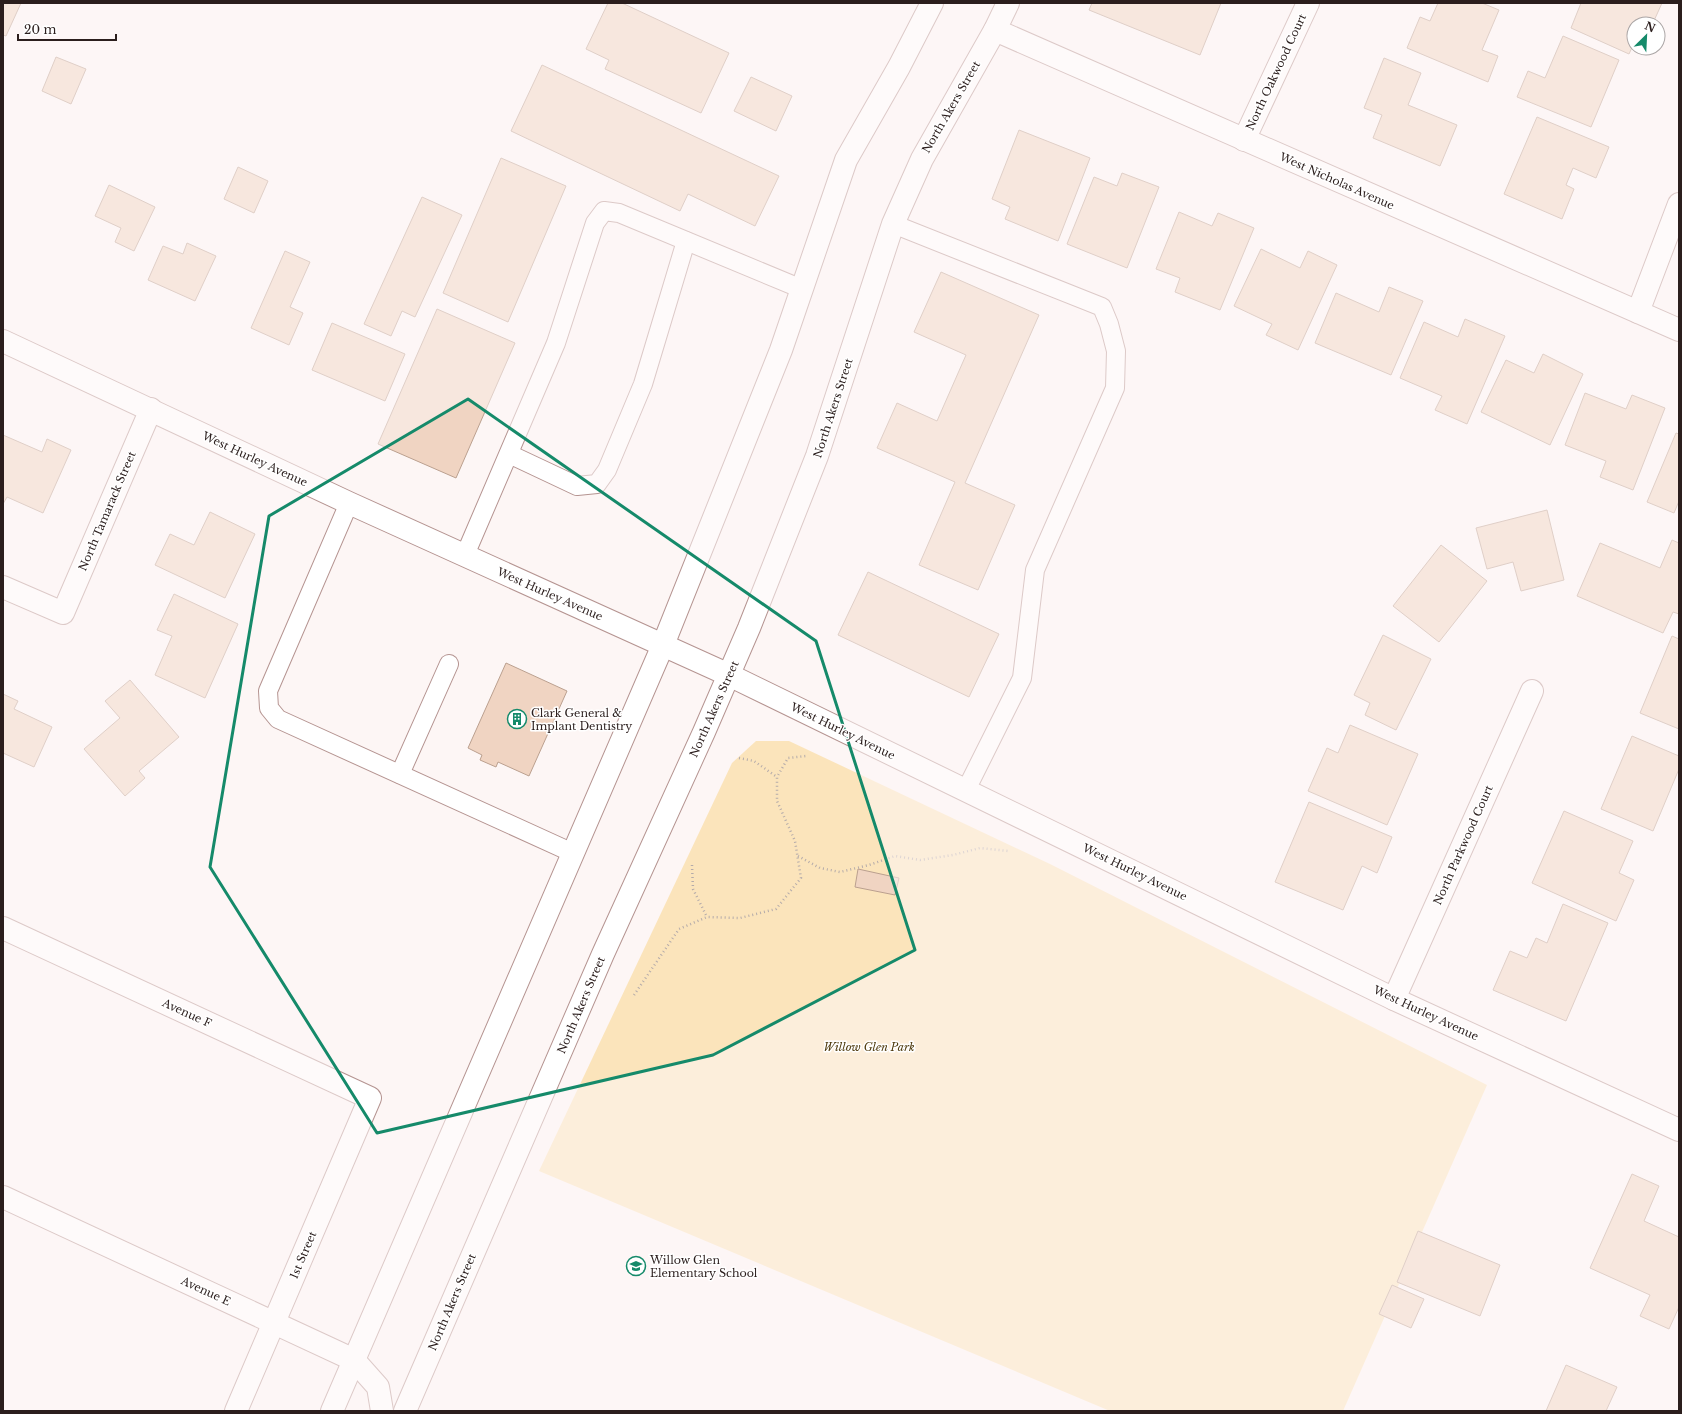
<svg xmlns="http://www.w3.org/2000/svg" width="1682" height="1414" font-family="'Libre Baskerville',serif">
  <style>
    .green { fill: #fbe4bb }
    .building { fill: #f0d4c2; stroke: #bba08f }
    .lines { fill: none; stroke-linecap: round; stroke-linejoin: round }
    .service-casing { stroke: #b59491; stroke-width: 20 }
    .minor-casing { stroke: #b59491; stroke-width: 24 }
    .tertiary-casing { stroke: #b59491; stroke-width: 24 }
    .secondary-casing { stroke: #b59491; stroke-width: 24 }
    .path { stroke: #b4abaa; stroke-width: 2.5; stroke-dasharray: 1 3; stroke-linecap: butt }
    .service { stroke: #fff; stroke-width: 18 }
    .minor { stroke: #fff; stroke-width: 22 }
    .tertiary { stroke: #fff; stroke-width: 22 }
    .secondary { stroke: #fff; stroke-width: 22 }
    .marked { fill: none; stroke: #158a6a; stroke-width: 3; stroke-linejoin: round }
    .labels { text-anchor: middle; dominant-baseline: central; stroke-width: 3; stroke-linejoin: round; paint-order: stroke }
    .street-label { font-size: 11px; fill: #2b1e1d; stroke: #fff }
    .poi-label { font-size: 11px; fill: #2b1e1d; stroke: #fff; text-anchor: start }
    .park-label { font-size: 11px; font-style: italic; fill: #4e3a0d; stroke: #fff }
  </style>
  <rect width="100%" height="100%" fill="#fdf6f5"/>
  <polygon class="green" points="756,741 789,741 1050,864 1487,1085 1343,1411 1110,1411 539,1171 732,763"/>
  <g class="building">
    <polygon points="3,3 21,3 6,36 3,35"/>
    <polygon points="608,3 622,3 729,53 701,113 605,69 609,60 586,49"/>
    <polygon points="1092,3 1221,3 1200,55 1089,10"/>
    <polygon points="1438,3 1482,3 1499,10 1482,50 1498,56 1488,82 1407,48 1420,17 1430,21"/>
    <polygon points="1581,3 1662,3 1653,23 1644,19 1642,24 1634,24 1634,43 1629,54 1571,28"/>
    <polygon points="1563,36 1619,60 1591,127 1517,97 1528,71 1545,78"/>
    <polygon points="56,57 86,69 71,104 42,91"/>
    <polygon points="1384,58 1421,73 1408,105 1457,125 1440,166 1373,138 1382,115 1364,108"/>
    <polygon points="542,65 779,176 755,226 688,194 680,211 511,131"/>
    <polygon points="751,77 792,96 776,131 734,111"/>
    <polygon points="1537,117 1609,147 1596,178 1573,168 1566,185 1574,189 1562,219 1504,194"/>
    <polygon points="1019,130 1090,158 1058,241 1005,219 1010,207 992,199"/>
    <polygon points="501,158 566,186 508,322 443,293"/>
    <polygon points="238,167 268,181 254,213 224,199"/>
    <polygon points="1122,173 1159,187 1127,268 1067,244 1094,177 1117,186"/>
    <polygon points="109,185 155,207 134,251 115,242 121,228 95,216"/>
    <polygon points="422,197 462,215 415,317 402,311 391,336 364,324"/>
    <polygon points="1179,212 1212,226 1218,213 1254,228 1220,310 1175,292 1180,278 1156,269"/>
    <polygon points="187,243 216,256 195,301 148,280 163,246 183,254"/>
    <polygon points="1261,249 1300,268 1308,251 1337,265 1298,350 1266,335 1272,324 1234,306"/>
    <polygon points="285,251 310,262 290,307 303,313 289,345 251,328"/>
    <polygon points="941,272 1039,315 965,483 1015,505 978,590 919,565 955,482 877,448 897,403 937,421 966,355 914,332"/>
    <polygon points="1389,287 1423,301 1391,375 1315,343 1336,293 1379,312"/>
    <polygon points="437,309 515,343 456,478 378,444"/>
    <polygon points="1465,319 1505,336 1467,424 1435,410 1442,396 1400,378 1424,322 1458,337"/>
    <polygon points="332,323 405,354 385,401 312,370"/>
    <polygon points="1543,354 1583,374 1550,445 1481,412 1506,360 1534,373"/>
    <polygon points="1585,393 1626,409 1632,395 1665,408 1633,490 1600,477 1606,461 1565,445"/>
    <polygon points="1676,433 1679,434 1679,501 1674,513 1647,502"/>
    <polygon points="3,435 42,452 47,439 71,450 43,513 7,497 3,504"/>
    <polygon points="1547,510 1564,580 1521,591 1513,562 1487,569 1476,528"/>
    <polygon points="210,512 255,534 225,598 155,565 170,534 194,545"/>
    <polygon points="1672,540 1679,543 1679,614 1673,612 1663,633 1577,596 1600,543 1660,568"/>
    <polygon points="1441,545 1487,581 1439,642 1393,606"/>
    <polygon points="868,572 999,634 969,697 838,635"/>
    <polygon points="174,594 238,624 205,698 155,675 172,636 157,630"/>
    <polygon points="1383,635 1431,659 1396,730 1365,715 1370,703 1354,695"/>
    <polygon points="1672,636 1679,639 1679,729 1640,713"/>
    <polygon points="506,663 567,691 529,776 498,762 496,767 480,760 482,755 468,748"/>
    <polygon points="130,680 179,737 139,771 145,778 125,796 84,749 120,718 105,701"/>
    <polygon points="3,694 18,701 14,709 52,727 34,767 3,753"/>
    <polygon points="1350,725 1418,754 1387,825 1308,791 1327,748 1338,753"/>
    <polygon points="1632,736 1679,756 1679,769 1653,831 1601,809"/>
    <polygon points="1309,802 1392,837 1377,873 1362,866 1343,910 1275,882"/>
    <polygon points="1564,811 1633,841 1619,873 1634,880 1616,921 1532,883"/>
    <polygon points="858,869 899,878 895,895 855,887"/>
    <polygon points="1563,904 1608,923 1566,1021 1493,990 1510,951 1527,958 1536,938 1547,943"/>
    <polygon points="1632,1174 1659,1186 1644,1221 1679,1237 1679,1307 1669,1329 1640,1316 1650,1295 1590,1268"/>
    <polygon points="1418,1231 1500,1265 1480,1316 1397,1282"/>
    <polygon points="1392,1285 1424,1299 1411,1328 1379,1314"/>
    <polygon points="1566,1365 1617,1387 1606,1411 1546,1411"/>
  </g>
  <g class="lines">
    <g class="service-casing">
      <g id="service">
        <polyline points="893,224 1102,307 1109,324 1116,351 1115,388 1035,570 1022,678 966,790"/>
        <polyline points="509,454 577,486 597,484 607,470 643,384 686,241"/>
        <polyline points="349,503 268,691 269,708 278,719 573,853"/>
        <polyline points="465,555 556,343 595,223 604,211 619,213 802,289"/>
        <polyline points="400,774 449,664"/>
      </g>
    </g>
    <g class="minor-casing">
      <g id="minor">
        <polyline points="995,30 1679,330"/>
        <polyline points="1244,140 1308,3"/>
        <polyline points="1638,312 1679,204"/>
        <polyline points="3,587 63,613 151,409"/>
        <polyline points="3,928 370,1098 236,1411"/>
        <polyline points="1394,999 1532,691"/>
        <polyline points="3,1197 354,1360 378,1387 382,1411"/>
      </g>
    </g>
    <g class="tertiary-casing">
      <polyline id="tertiary" points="3,341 349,503 729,675 1394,999 1679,1130"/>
    </g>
    <g class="secondary-casing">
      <g id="secondary">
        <polyline points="332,1411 663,645 781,350 846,160 899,67 932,3"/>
        <polyline points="405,1411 603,954 704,732 749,628 817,456 893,224 922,159 995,30 1008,3"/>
      </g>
    </g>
    <g class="path">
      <polyline points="739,758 754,761 777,777"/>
      <polyline points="798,856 820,868 840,872 869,865 895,856 920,860 953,855 980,848 1008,851"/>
      <polyline points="692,865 693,889 707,917"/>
      <polyline points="634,995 679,929 707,917 740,918 776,909 801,878 795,841 777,801 777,777 788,758 806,756"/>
    </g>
    <use href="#service" class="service"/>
    <use href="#minor" class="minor"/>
    <use href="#tertiary" class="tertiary"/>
    <use href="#secondary" class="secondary"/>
  </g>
  <path d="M0 0H1682V1414H0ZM468,399L816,641L915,950L713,1055L377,1133L210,867L269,516Z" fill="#fdf6f5" fill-opacity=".55" fill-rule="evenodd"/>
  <path class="marked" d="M468,399L816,641L915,950L713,1055L377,1133L210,867L269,516Z"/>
  <defs>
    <g id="building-ring" transform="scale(1)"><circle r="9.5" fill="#fff" stroke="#158a6a" stroke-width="1.5"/><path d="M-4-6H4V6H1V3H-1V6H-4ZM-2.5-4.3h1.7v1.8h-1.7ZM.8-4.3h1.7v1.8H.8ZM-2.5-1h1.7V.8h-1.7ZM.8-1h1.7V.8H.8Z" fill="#158a6a"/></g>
    <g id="school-ring" transform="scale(1)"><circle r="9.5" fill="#fff" stroke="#158a6a" stroke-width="1.5"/><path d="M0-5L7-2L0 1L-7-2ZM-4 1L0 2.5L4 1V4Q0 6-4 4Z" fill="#158a6a"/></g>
  </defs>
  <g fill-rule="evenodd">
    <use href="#building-ring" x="517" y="719"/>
    <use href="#school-ring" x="636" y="1266"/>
  </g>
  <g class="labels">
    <g class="street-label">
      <text transform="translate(1276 72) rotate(-65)">North Oakwood Court</text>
      <text transform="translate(951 107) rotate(-60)">North Akers Street</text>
      <text transform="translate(1337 181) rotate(24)">West Nicholas Avenue</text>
      <text transform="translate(833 408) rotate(-72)">North Akers Street</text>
      <text transform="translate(255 459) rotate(25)">West Hurley Avenue</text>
      <text transform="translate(107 511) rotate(-67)">North Tamarack Street</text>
      <text transform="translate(550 594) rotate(24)">West Hurley Avenue</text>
      <text transform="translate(714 709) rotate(-66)">North Akers Street</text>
      <text transform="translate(843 731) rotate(26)">West Hurley Avenue</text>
      <text transform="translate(1463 845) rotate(-66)">North Parkwood Court</text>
      <text transform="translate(1135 872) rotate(26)">West Hurley Avenue</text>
      <text transform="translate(581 1005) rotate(-67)">North Akers Street</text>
      <text transform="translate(187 1013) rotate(25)">Avenue F</text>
      <text transform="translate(1426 1013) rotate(25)">West Hurley Avenue</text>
      <text transform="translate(303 1255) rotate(-67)">1st Street</text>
      <text transform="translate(206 1291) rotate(25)">Avenue E</text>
      <text transform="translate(452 1302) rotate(-67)">North Akers Street</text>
    </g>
    <g class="poi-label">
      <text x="531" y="713">Clark General &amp;<tspan x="531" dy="13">Implant Dentistry</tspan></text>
      <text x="650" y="1260">Willow Glen<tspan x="650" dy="13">Elementary School</tspan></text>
    </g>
    <g class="park-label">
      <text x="869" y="1047">Willow Glen Park</text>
    </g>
  </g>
  <rect width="1682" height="1414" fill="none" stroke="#2b1e1d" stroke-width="8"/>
  <g transform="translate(1646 36) rotate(24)"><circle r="19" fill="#ffffff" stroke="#aaa5a5"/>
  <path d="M0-3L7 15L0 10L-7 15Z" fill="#158a6a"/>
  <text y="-6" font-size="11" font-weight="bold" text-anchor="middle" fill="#2b1e1d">N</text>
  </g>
  <path d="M18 34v6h98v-6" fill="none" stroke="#2b1e1d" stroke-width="2"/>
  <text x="24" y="34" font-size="12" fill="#2b1e1d" stroke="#ffffff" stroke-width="3" paint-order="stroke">20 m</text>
</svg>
